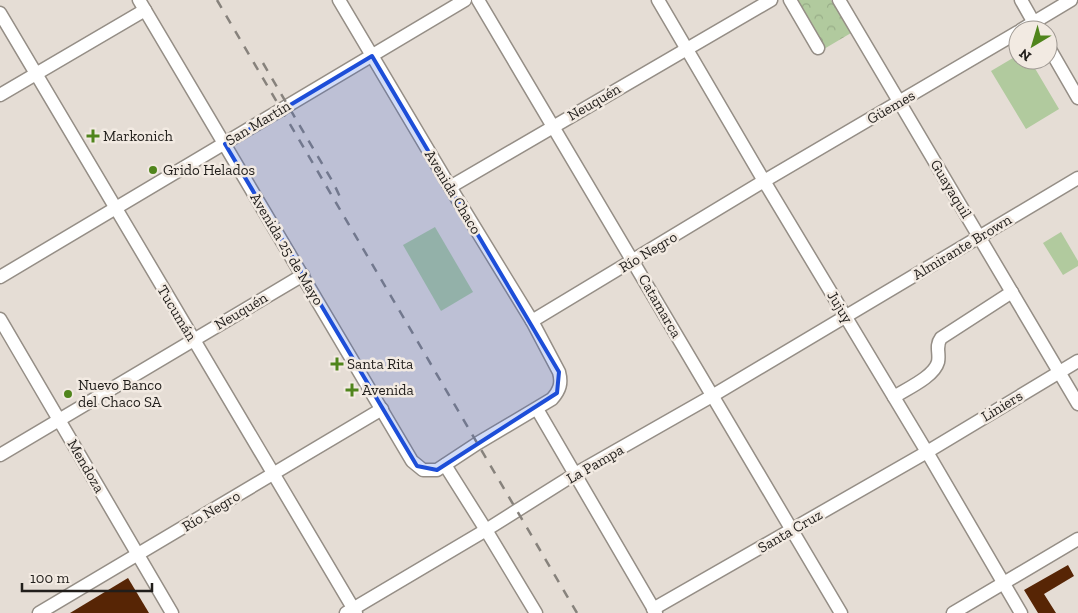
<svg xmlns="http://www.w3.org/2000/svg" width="1078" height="613" font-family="'Zilla Slab',serif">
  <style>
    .park { fill: url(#park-crowns) }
    .pitch { fill: #b1ca9e }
    .building { fill: #572505 }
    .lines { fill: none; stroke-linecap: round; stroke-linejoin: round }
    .minor-casing { stroke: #958e86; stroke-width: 15 }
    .minor { stroke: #fff; stroke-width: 12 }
    .rail { stroke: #87827c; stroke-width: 2.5; stroke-dasharray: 9 9; stroke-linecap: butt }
    .marked { fill: #1d4ed8; fill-opacity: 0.2; stroke: #1d4ed8; stroke-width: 4; stroke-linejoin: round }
    .poi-dot { fill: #50851c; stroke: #f2eae2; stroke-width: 2 }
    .labels { text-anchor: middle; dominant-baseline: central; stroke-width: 5; stroke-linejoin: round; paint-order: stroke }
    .street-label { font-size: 15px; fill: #211e1b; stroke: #f2eae2 }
    .poi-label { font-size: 15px; fill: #211e1b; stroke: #f2eae2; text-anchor: start }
  </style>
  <defs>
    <pattern id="park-crowns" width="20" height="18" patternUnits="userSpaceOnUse" patternTransform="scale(1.25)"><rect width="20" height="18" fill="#b1ca9e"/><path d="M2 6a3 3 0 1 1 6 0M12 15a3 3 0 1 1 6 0" fill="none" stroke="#98ad88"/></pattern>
  </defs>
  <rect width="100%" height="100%" fill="#e5ddd5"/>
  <polygon class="park" points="796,0 831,0 851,33 824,49"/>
  <g class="pitch">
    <polygon points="1018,55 1018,60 1030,60 1059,109 1026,129 991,71"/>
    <polygon points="435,227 473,292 441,311 403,245"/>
    <polygon points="1061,232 1078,261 1078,266 1063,275 1043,243"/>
  </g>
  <g class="building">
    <polygon points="1068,565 1074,576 1044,594 1056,613 1038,613 1024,590"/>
    <polygon points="128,578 149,613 70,613"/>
  </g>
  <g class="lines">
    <g class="minor-casing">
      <g id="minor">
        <path d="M139,0L412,461L423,470H437L478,443L552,399C560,390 562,383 559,372L532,321L450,187L339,0"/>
        <polyline points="478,0 841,613"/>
        <polyline points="658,0 764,181 927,452 1021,613"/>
        <polyline points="790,0 818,48"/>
        <polyline points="839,0 1078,404"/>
        <polyline points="1021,0 1038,30"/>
        <polyline points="0,13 356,613"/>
        <polyline points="1021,30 1071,0"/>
        <polyline points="1048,46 1078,98"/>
        <polyline points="0,95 145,10"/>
        <polyline points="450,187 771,0"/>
        <polyline points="0,277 465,0"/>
        <polyline points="0,319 172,613"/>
        <polyline points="532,321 764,181 1018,32"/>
        <path d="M894,397C906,389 934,377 938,362C940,353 935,346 941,338L1012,292"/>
        <polyline points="537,409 656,613"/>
        <polyline points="0,455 303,275"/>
        <polyline points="445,465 486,530 536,613"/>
        <polyline points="653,609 927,452 1078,361"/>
        <polyline points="39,613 382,409"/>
        <polyline points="346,613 486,530 575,474 712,396 1078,178"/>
        <polyline points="953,613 1078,539"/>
      </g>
    </g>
    <use href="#minor" class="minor"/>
    <g class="rail">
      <polyline points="217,0 577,613"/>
      <polyline points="263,63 334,184 340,197"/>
    </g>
  </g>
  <path class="marked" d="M372,56L559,372L557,393L437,470L417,466L225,144Z"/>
  <g class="poi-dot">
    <path d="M90.5 128.5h5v5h5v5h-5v5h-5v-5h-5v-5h5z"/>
    <circle cx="153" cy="170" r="5"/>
    <path d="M334.5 356.5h5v5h5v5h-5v5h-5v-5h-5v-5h5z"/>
    <path d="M349.5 382.5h5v5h5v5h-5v5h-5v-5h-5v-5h5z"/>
    <circle cx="68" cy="394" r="5"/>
  </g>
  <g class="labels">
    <g class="street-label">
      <text transform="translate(594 102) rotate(-30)">Neuquén</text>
      <text transform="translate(891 107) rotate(-30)">Güemes</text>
      <text transform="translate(258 123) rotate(-31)">San Martín</text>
      <text transform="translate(951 189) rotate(59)">Guayaquil</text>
      <text transform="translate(453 192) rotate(59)">Avenida Chaco</text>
      <text transform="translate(962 247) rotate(-31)">Almirante Brown</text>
      <text transform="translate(287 249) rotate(59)">Avenida 25 de Mayo</text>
      <text transform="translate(648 252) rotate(-31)">Río Negro</text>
      <text transform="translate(660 306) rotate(60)">Catamarca</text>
      <text transform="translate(840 307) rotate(59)">Jujuy</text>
      <text transform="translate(241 311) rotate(-31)">Neuquén</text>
      <text transform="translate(177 313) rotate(59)">Tucumán</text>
      <text transform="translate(1002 406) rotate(-31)">Liniers</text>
      <text transform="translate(595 464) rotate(-30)">La Pampa</text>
      <text transform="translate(86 466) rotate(60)">Mendoza</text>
      <text transform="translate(211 511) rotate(-31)">Río Negro</text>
      <text transform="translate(790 531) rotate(-30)">Santa Cruz</text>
    </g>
    <g class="poi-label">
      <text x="103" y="136">Markonich</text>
      <text x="163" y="170">Grido Helados</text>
      <text x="347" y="364">Santa Rita</text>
      <text x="78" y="385">Nuevo Banco<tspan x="78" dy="17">del Chaco SA</tspan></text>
      <text x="362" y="390">Avenida</text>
    </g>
  </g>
  <g transform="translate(1033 45) rotate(218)"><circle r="24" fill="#f2eae2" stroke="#9e9892"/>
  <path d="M0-4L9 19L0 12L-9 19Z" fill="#50851c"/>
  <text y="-8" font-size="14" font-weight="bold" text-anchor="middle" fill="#211e1b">N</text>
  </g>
  <path d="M22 583v8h130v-8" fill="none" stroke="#211e1b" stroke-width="2.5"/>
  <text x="30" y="583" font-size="15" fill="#211e1b" stroke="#f2eae2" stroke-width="4" paint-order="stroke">100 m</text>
</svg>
